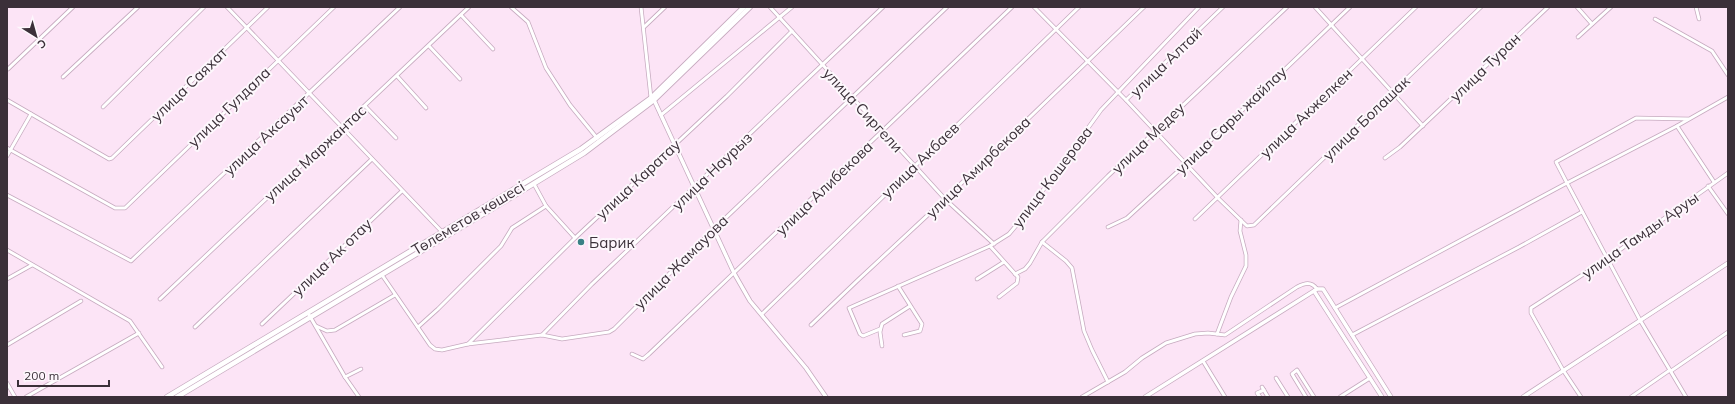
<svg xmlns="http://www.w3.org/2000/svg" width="1735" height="404" font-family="Mulish,sans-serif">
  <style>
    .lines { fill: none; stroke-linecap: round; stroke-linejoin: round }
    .minor-casing { stroke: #c6aabf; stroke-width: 4.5 }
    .tertiary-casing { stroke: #c6aabf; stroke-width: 5 }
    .primary-casing { stroke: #c6aabf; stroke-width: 6 }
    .minor { stroke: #fff; stroke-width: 3 }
    .tertiary { stroke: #fff; stroke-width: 3.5 }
    .primary { stroke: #fff; stroke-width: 4.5 }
    .poi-dot { fill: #388085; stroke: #fdf7fc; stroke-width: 1.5 }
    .labels { text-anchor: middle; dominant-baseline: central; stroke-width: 4; stroke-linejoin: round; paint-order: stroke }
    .street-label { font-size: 15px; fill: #3b3039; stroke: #fdf7fc }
    .poi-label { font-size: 15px; fill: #3b3039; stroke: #fdf7fc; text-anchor: start }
  </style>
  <rect width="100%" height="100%" fill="#fce4f6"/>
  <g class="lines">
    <g class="minor-casing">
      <g id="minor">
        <polyline points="227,7 446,236"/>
        <polyline points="511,7 528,22 546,68 570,105 597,138"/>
        <polyline points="641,7 651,98"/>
        <polyline points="770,7 945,199 994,244"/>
        <polyline points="1034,7 1126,100 1218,198 1247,226 1254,225 1481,7"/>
        <polyline points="1315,7 1423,126"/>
        <polyline points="1577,7 1592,24"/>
        <polyline points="1696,7 1699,19"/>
        <polyline points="461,15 493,49"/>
        <polyline points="1655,19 1712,51 1728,75"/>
        <polyline points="644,27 665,7"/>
        <polyline points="1578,37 1611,7"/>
        <polyline points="429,46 460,79"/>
        <polyline points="8,69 73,7"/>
        <polyline points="397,76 426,108"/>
        <polyline points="63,77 138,7"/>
        <polyline points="7,100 109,159 112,158 268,7"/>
        <polyline points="1126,100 1223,7"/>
        <polyline points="365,106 396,138"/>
        <polyline points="103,107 204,7"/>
        <polyline points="661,115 792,7"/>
        <polyline points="1689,119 1636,118 1556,162 1567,183 1677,126 1728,97"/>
        <polyline points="1677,126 1714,182"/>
        <polyline points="7,148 115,208 125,208 334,7"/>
        <polyline points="7,156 31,114"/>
        <polyline points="1385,158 1400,147 1548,7"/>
        <polyline points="534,184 546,206 575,238"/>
        <polyline points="1708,186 1728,214"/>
        <polyline points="7,195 131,261 400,7"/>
        <polyline points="1195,219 1416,7"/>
        <polyline points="1108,227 1127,218 1187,163 1350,7"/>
        <polyline points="1042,242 1066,261 1072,268 1084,331 1092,350 1108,382"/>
        <polyline points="990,246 1018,277 1017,283 999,297"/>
        <polyline points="7,250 130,321 162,367"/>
        <polyline points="1015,274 1025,269 1030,263 1042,242 1108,176 1287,7"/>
        <polyline points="382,275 430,345 435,349 442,350 468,344 542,335 562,339 609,332 614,329 715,228 947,7"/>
        <polyline points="7,279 32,265"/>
        <polyline points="977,279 1004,262"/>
        <polyline points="898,286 922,324 920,331 904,335"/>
        <polyline points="160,299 469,7"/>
        <polyline points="1335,308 1567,183 1640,320 1686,397"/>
        <polyline points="308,313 345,377 359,397"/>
        <polyline points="762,314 1079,7"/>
        <polyline points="262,324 402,191"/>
        <polyline points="811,325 858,280 945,199 1144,7"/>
        <polyline points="316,326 327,331 335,330 395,295"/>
        <polyline points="195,327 372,159"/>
        <polyline points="418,327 438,309 501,246 512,228 546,206"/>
        <polyline points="880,329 863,336 860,334 849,308 990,246 1009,234 1025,215 1101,110 1199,7"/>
        <polyline points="1217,334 1231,297 1246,266 1246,255 1240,231 1241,220"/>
        <polyline points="542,335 592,284 883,7"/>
        <polyline points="1352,335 1519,247 1582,212"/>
        <polyline points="468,344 575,238 727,96 792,31"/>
        <polyline points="7,345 81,301"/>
        <polyline points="882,346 880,332 882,324 910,306"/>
        <polyline points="632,354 643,359 649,354 1012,7"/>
        <polyline points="1203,361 1225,397"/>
        <polyline points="1671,371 1728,332"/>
        <polyline points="345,377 361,369"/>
        <polyline points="1276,378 1288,397"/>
        <polyline points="7,383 15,397"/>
        <polyline points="1262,387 1268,397"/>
        <polyline points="26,397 139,333"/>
        <path d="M1082,397L1125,372L1142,358L1166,343L1195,334L1208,333L1225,335L1297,287C1305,283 1311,281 1317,289"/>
        <polyline points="1260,397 1257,393 1264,390"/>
        <polyline points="1306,397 1292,374 1297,370 1314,397"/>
        <polyline points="1340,397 1370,378"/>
        <polyline points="1581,397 1563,370 1531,313 1531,308 1607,259 1728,173"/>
        <polyline points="1631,397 1670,370"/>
      </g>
    </g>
    <g class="tertiary-casing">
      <g id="tertiary">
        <polyline points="654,100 734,273 750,301 806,368 826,397"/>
        <polyline points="1314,291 1382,397"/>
        <polyline points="1145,397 1317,289 1323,289 1391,397"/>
        <polyline points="1523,397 1728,263"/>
      </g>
    </g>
    <g class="primary-casing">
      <g id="primary">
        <polyline points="167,397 581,149 651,98 744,7"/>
        <polyline points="177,397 520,192 584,153 654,100 750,7"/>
      </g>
    </g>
    <use href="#minor" class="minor"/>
    <use href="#tertiary" class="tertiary"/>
    <use href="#primary" class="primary"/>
  </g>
  <circle class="poi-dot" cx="581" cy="242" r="4"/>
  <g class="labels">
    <g class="street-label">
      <text transform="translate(1166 62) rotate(-44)">улица Алтай</text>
      <text transform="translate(1485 67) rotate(-44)">улица Туран</text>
      <text transform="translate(189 84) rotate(-44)">улица Саяхат</text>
      <text transform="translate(229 107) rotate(-44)">улица Гулдала</text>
      <text transform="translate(863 110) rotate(47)">улица Сиргели</text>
      <text transform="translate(1306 113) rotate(-44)">улица Акжелкен</text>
      <text transform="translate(1366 118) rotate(-44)">улица Болашак</text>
      <text transform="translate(1231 120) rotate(-44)">улица Сары жайлау</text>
      <text transform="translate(266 135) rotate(-43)">улица Аксауыт</text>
      <text transform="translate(1148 138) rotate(-44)">улица Медеу</text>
      <text transform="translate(315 153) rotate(-43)">улица Маржантас</text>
      <text transform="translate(920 160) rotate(-44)">улица Акбаев</text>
      <text transform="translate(978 167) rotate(-44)">улица Амирбекова</text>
      <text transform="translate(712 171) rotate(-44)">улица Наурыз</text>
      <text transform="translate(1052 177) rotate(-53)">улица Кошерова</text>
      <text transform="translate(638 179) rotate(-43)">улица Каратау</text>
      <text transform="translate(824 188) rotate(-44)">улица Алибекова</text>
      <text transform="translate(468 218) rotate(-31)">Төлеметов көшесі</text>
      <text transform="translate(1640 235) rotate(-35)">улица Тамды Аруы</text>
      <text transform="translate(332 257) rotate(-44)">улица Ак отау</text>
      <text transform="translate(681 262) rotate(-45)">улица Жамауова</text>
    </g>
    <g class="poi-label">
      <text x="589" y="242">Барик</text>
    </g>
  </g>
  <rect width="1735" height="404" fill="none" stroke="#3b3039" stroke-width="16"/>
  <g transform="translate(36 36) rotate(143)" stroke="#fdf7fc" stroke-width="3" paint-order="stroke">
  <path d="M0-3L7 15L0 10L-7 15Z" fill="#3b3039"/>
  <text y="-6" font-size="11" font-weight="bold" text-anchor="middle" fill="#3b3039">С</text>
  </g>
  <path d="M18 380v6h91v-6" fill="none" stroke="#3b3039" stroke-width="2"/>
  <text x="24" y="380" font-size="12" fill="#3b3039" stroke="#fdf7fc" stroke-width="3" paint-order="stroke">200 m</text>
</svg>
